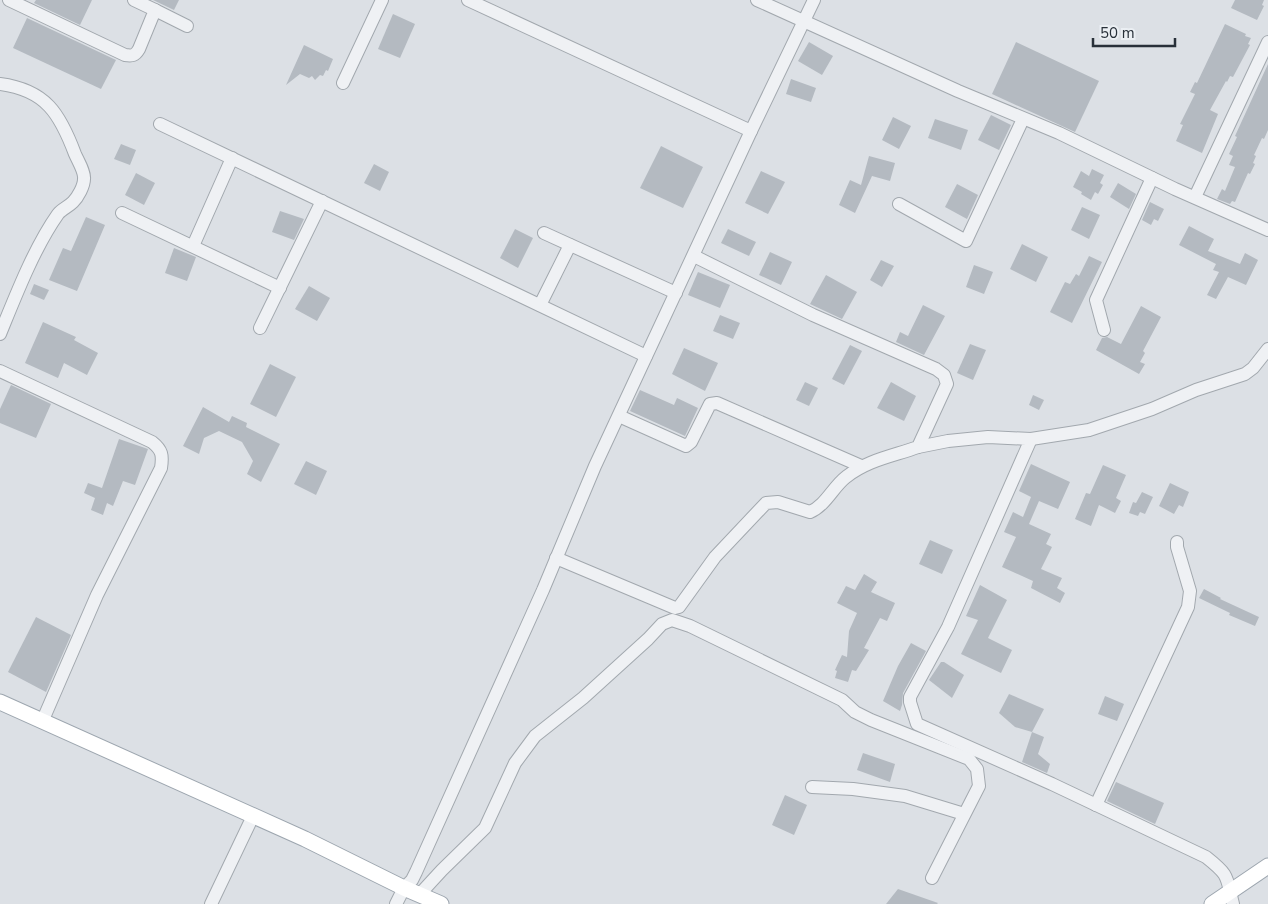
<svg xmlns="http://www.w3.org/2000/svg" width="1268" height="904" font-family="'Nunito Sans',sans-serif">
  <style>
    .building { fill: #b4bac1 }
    .lines { fill: none; stroke-linecap: round; stroke-linejoin: round }
    .minor-casing { stroke: #a2a8ae; stroke-width: 14 }
    .major-casing { stroke: #9da6af; stroke-width: 17 }
    .minor { stroke: #eff1f4; stroke-width: 12 }
    .major { stroke: #fff; stroke-width: 15 }
  </style>
  <rect width="100%" height="100%" fill="#dce0e5"/>
  <g class="building">
    <polygon points="36,0 92,0 80,25 34,3"/>
    <polygon points="153,0 179,0 174,10"/>
    <polygon points="1235,0 1264,0 1262,5 1264,6 1257,20 1231,8"/>
    <polygon points="393,14 415,24 400,58 378,49"/>
    <polygon points="27,18 116,60 101,89 13,48"/>
    <polygon points="1225,24 1246,34 1245,36 1251,38 1248,44 1250,45 1233,77 1230,76 1227,82 1226,81 1210,110 1218,114 1202,153 1176,141 1183,125 1180,124 1195,94 1190,92 1195,82 1197,83"/>
    <polygon points="809,42 833,56 822,75 798,61"/>
    <polygon points="1016,42 1099,81 1075,132 992,94"/>
    <polygon points="304,45 333,59 328,71 326,70 323,76 320,75 315,80 312,76 309,78 300,74 286,85"/>
    <polygon points="1268,64 1268,130 1264,139 1262,138 1254,155 1256,156 1253,163 1255,164 1250,174 1248,173 1235,202 1232,201 1230,204 1217,199 1222,189 1225,191 1235,167 1229,165 1233,156 1229,154 1237,137 1235,136"/>
    <polygon points="791,79 816,88 811,102 786,94"/>
    <polygon points="991,115 1011,125 999,150 978,140"/>
    <polygon points="893,117 911,126 899,149 882,140"/>
    <polygon points="935,119 968,130 961,150 928,138"/>
    <polygon points="121,144 136,150 130,165 114,159"/>
    <polygon points="661,146 703,167 683,208 640,188"/>
    <polygon points="869,156 895,163 890,181 872,176 855,213 839,205 850,180 861,185"/>
    <polygon points="374,164 389,172 380,191 364,183"/>
    <polygon points="1092,169 1104,175 1100,183 1103,185 1098,194 1095,192 1091,200 1081,194 1082,192 1073,187 1081,171 1089,176"/>
    <polygon points="761,171 785,182 768,214 745,203"/>
    <polygon points="136,173 155,183 144,205 125,195"/>
    <polygon points="1118,183 1136,194 1129,209 1110,197"/>
    <polygon points="957,184 978,195 967,219 945,207"/>
    <polygon points="1150,202 1164,209 1158,221 1154,219 1151,225 1142,220"/>
    <polygon points="1082,207 1100,215 1089,239 1071,230"/>
    <polygon points="280,211 304,219 294,240 272,232"/>
    <polygon points="86,217 105,225 77,291 49,280 63,248 71,251"/>
    <polygon points="1189,226 1214,239 1208,251 1240,264 1245,253 1258,260 1246,285 1228,277 1216,299 1207,295 1219,272 1213,270 1216,264 1179,245"/>
    <polygon points="515,229 533,238 518,268 500,258"/>
    <polygon points="728,229 756,242 749,256 721,243"/>
    <polygon points="1022,244 1048,257 1036,282 1010,269"/>
    <polygon points="174,248 196,257 187,281 165,273"/>
    <polygon points="770,252 792,262 781,285 759,275"/>
    <polygon points="1089,256 1102,262 1072,323 1050,312 1065,282 1070,284 1076,274 1079,276"/>
    <polygon points="881,260 894,266 882,287 870,280"/>
    <polygon points="974,265 993,272 984,294 966,287"/>
    <polygon points="698,272 730,285 720,308 688,295"/>
    <polygon points="826,275 857,292 842,319 810,304"/>
    <polygon points="34,284 49,290 44,300 30,294"/>
    <polygon points="309,286 330,298 317,321 295,309"/>
    <polygon points="923,305 945,316 924,355 896,342 900,332 908,336"/>
    <polygon points="1141,306 1161,317 1143,351 1145,353 1140,362 1145,364 1139,374 1096,350 1102,338 1107,337 1121,344"/>
    <polygon points="720,315 740,323 733,339 713,331"/>
    <polygon points="43,322 76,337 74,340 98,353 87,375 64,363 58,378 25,363"/>
    <polygon points="970,344 986,350 973,380 957,373"/>
    <polygon points="850,345 862,351 844,385 832,379"/>
    <polygon points="684,348 718,363 705,391 672,374"/>
    <polygon points="270,364 296,377 276,417 250,404"/>
    <polygon points="805,382 818,388 809,406 796,400"/>
    <polygon points="891,382 916,396 904,421 877,408"/>
    <polygon points="11,385 51,404 36,438 0,423 0,409"/>
    <polygon points="640,390 674,405 677,398 698,408 685,436 630,411"/>
    <polygon points="1033,395 1044,400 1039,410 1029,405"/>
    <polygon points="203,407 229,422 232,416 247,423 246,427 280,444 261,482 247,474 253,461 242,442 219,431 204,438 199,454 183,446"/>
    <polygon points="119,439 148,449 135,485 123,481 113,506 107,503 103,515 91,510 95,498 84,493 88,483 102,488"/>
    <polygon points="306,461 327,471 316,495 294,484"/>
    <polygon points="1031,464 1070,482 1058,509 1039,501 1029,524 1051,534 1046,544 1052,547 1041,569 1062,578 1057,588 1065,593 1060,603 1031,588 1033,581 1002,567 1016,537 1004,532 1013,512 1023,517 1031,497 1019,491"/>
    <polygon points="1103,465 1126,475 1116,498 1121,501 1115,513 1099,505 1091,526 1075,519 1086,493 1090,494"/>
    <polygon points="1170,483 1189,492 1183,507 1179,505 1174,514 1159,506"/>
    <polygon points="1142,492 1153,497 1145,514 1140,512 1138,516 1129,513 1133,502 1136,503"/>
    <polygon points="930,540 953,550 942,574 919,564"/>
    <polygon points="864,574 877,582 871,592 895,603 887,621 880,618 864,648 869,650 856,671 852,670 848,682 835,678 837,671 835,670 842,655 847,657 849,631 857,613 837,603 846,586 855,590"/>
    <polygon points="980,585 1007,600 988,638 1012,650 1001,673 961,654 978,620 966,616"/>
    <polygon points="1204,589 1221,598 1220,599 1259,617 1255,626 1229,615 1230,613 1199,598"/>
    <polygon points="36,617 71,635 46,692 8,672"/>
    <polygon points="911,643 926,651 903,693 902,705 900,711 883,701 898,666"/>
    <polygon points="941,662 944,662 964,675 952,698 929,680"/>
    <polygon points="1009,694 1044,709 1032,732 1015,727 999,713"/>
    <polygon points="1105,696 1124,704 1117,721 1098,714"/>
    <polygon points="1032,732 1044,737 1038,754 1050,764 1047,773 1022,762"/>
    <polygon points="863,753 895,764 890,782 857,770"/>
    <polygon points="1116,782 1164,803 1155,824 1107,801"/>
    <polygon points="785,795 807,805 794,835 772,825"/>
    <polygon points="898,889 938,903 937,904 886,904"/>
  </g>
  <g class="lines">
    <g class="minor-casing">
      <g id="minor">
        <path d="M9,0L125,55C132,56 135,56 139,49L155,10L134,0"/>
        <polyline points="468,0 751,131"/>
        <polyline points="757,0 958,91 1059,133 1175,189 1268,230"/>
        <polyline points="155,10 187,26"/>
        <polyline points="343,83 382,0"/>
        <path d="M0,84C46,90 60,114 75,154C78,161 85,172 84,179C84,186 78,197 73,202C68,207 62,209 58,214C34,248 16,295 0,334"/>
        <polyline points="160,124 646,356"/>
        <polyline points="1195,197 1268,42"/>
        <polyline points="899,204 966,241 1023,119"/>
        <polyline points="122,213 280,288"/>
        <polyline points="544,233 676,293"/>
        <polyline points="193,246 232,158"/>
        <polyline points="540,305 570,245"/>
        <polyline points="260,328 322,201"/>
        <polyline points="1104,330 1096,300 1152,178"/>
        <path d="M0,371L152,442C162,450 163,455 161,468L97,595L42,722"/>
        <polyline points="619,416 686,446 691,442 710,404 717,403 861,466"/>
        <polyline points="1031,439 1089,430 1152,409 1196,390 1245,374 1253,368 1268,349"/>
        <path d="M918,447L948,441L988,437L1031,439L948,627L910,697V702L917,724L1052,784L1206,857C1230,876 1226,876 1233,904"/>
        <path d="M556,558L675,608L679,607L715,557L766,503L778,502L810,512C826,505 833,487 846,477C867,460 893,456 918,447L947,384L944,375L936,369L813,315L694,256"/>
        <polyline points="812,787 853,789 905,796 964,814"/>
        <polyline points="1096,805 1188,607 1190,591 1177,547 1177,542"/>
        <polyline points="419,895 442,870 485,828 515,763 535,736 583,698 648,639 662,624 672,620 690,626 842,700 855,712 871,720 969,759 977,769 979,786 932,878"/>
        <polyline points="211,904 253,816"/>
        <polyline points="396,904 404,888 412,880 416,872 543,590 595,466 751,131 814,0"/>
      </g>
    </g>
    <g class="major-casing">
      <g id="major">
        <polyline points="0,702 305,839 404,888 441,904"/>
        <polyline points="1212,904 1268,866"/>
      </g>
    </g>
    <use href="#minor" class="minor"/>
    <use href="#major" class="major"/>
  </g>
  <path d="M1093 38v8h82v-8" fill="none" stroke="#283039" stroke-width="2.5"/>
  <text x="1100" y="38" font-size="15" fill="#283039" stroke="#ebeff3" stroke-width="4" paint-order="stroke">50 m</text>
</svg>
